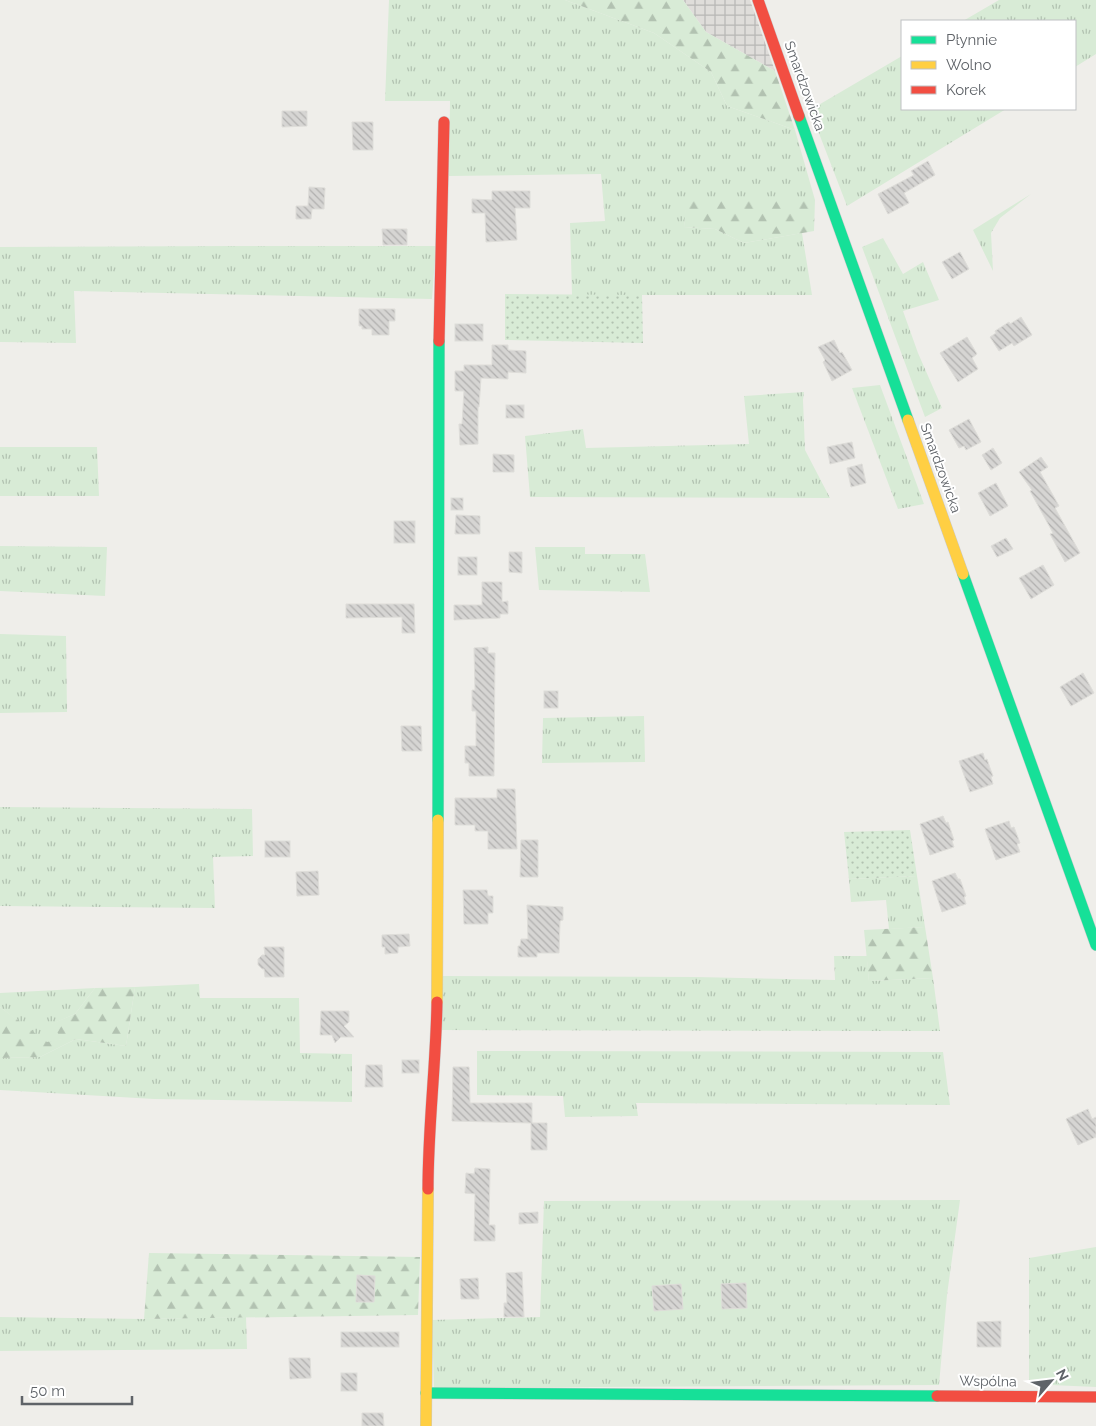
<svg xmlns="http://www.w3.org/2000/svg" width="1096" height="1426" font-family="Raleway,sans-serif">
  <style>
    .industrial { fill: url(#industrial-grid) }
    .grass { fill: url(#grass-tufts) }
    .forest { fill: url(#forest-firs) }
    .garden { fill: url(#garden-dots) }
    .building { fill: url(#building-back-hatch); stroke: #deddd9 }
    .lines { fill: none; stroke-linecap: round; stroke-linejoin: round }
    .fast-casing { stroke: #cacacb; stroke-width: 12 }
    .slow-casing { stroke: #cacacb; stroke-width: 12 }
    .jam-casing { stroke: #cacacb; stroke-width: 12 }
    .fast { stroke: #16e098; stroke-width: 11 }
    .slow { stroke: #ffcf43; stroke-width: 11 }
    .jam { stroke: #f24e42; stroke-width: 11 }
    .labels { text-anchor: middle; dominant-baseline: central; stroke-width: 4; stroke-linejoin: round; paint-order: stroke }
    .street-label { font-size: 14px; fill: #5f6368; stroke: #fff }
  </style>
  <defs>
    <pattern id="industrial-grid" width="8" height="8" patternUnits="userSpaceOnUse" patternTransform="scale(1.25)"><rect width="8" height="8" fill="#dfddda"/><path d="M0 4h8M4 0v8" fill="none" stroke="#b8b7b5"/></pattern>
    <pattern id="grass-tufts" width="24" height="20" patternUnits="userSpaceOnUse" patternTransform="scale(1.25)"><rect width="24" height="20" fill="#d8ebd6"/><path d="M3 7l-1-3M5 7V3M7 7l1-3M15 17l-1-3M17 17v-4M19 17l1-3" fill="none" stroke="#b2c2b1"/></pattern>
    <pattern id="forest-firs" width="22" height="20" patternUnits="userSpaceOnUse" patternTransform="scale(1.25)"><rect width="22" height="20" fill="#d8ebd6"/><path d="M5 1l3.5 6h-7zM16 11l3.5 6h-7z" fill="#b2c2b1"/></pattern>
    <pattern id="garden-dots" width="8" height="8" patternUnits="userSpaceOnUse" patternTransform="scale(1.25)"><rect width="8" height="8" fill="#d8ebd6"/><path d="M2 2h.1M6 6h.1" fill="none" stroke="#b2c2b1" stroke-width="1.8" stroke-linecap="round"/></pattern>
    <pattern id="building-back-hatch" width="6" height="6" patternUnits="userSpaceOnUse" patternTransform="scale(1.25)"><rect width="6" height="6" fill="#d6d5d3"/><path d="M-1 5l2 2M0 0l6 6M5-1l2 2" fill="none" stroke="#b1b0af"/></pattern>
  </defs>
  <rect width="100%" height="100%" fill="#efeeea"/>
  <polygon class="industrial" points="683,0 750,0 775,71 706,32"/>
  <g class="grass">
    <polygon points="389,0 565,0 654,33 711,72 727,106 795,130 815,200 687,200 684,227 715,229 744,243 802,233 812,295 572,295 570,223 605,221 601,174 449,176 450,101 385,101"/>
    <polygon points="999,0 1096,0 1096,54 1075,67 1075,21 963,21"/>
    <polygon points="902,56 902,109 1006,109 847,206 810,110"/>
    <polygon points="1031,194 1000,218 991,233 993,271 973,230"/>
    <polygon points="883,238 903,274 923,262 939,300 903,311 918,353 942,408 925,417 862,247"/>
    <polygon points="230,246 436,246 432,299 74,291 76,343 0,342 0,247"/>
    <polygon points="880,385 924,504 898,509 852,388"/>
    <polygon points="804,392 803,400 805,450 830,498 530,497 525,436 583,429 586,448 749,444 744,396"/>
    <polygon points="0,447 97,447 99,496 0,496"/>
    <polygon points="0,546 107,547 105,596 0,591"/>
    <polygon points="535,547 585,547 585,554 645,554 650,592 539,590"/>
    <polygon points="0,634 66,636 67,712 0,713"/>
    <polygon points="644,716 645,762 542,763 543,718"/>
    <polygon points="0,807 252,809 253,856 213,857 215,908 0,906"/>
    <polygon points="917,876 925,927 889,929 886,900 851,902 849,879"/>
    <polygon points="834,956 867,956 869,981 933,978 940,1031 441,1030 442,976 696,977 835,980"/>
    <polygon points="199,984 200,998 299,998 300,1053 352,1054 352,1102 154,1099 0,1090 0,1058 40,1057 76,1039 126,1046 135,987"/>
    <polygon points="95,988 75,1014 52,1024 63,1039 46,1043 0,1007 0,993"/>
    <polygon points="477,1051 943,1052 950,1105 636,1103 638,1116 565,1117 563,1096 477,1095"/>
    <polygon points="960,1200 947,1295 939,1385 434,1388 432,1320 540,1317 544,1201"/>
    <polygon points="1096,1247 1096,1387 1029,1384 1029,1258"/>
    <polygon points="0,1317 144,1319 246,1317 247,1349 0,1351"/>
  </g>
  <g class="forest">
    <polygon points="565,0 683,0 706,32 775,71 795,130 727,106 711,72 654,33"/>
    <polygon points="686,200 815,200 814,231 744,243 715,229 684,227"/>
    <polygon points="925,927 933,978 869,981 864,930"/>
    <polygon points="135,987 126,1046 76,1039 40,1057 0,1058 0,1007 47,1042 62,1039 51,1024 75,1014 95,988"/>
    <polygon points="149,1253 420,1257 418,1315 144,1319"/>
  </g>
  <g class="garden">
    <polygon points="505,294 642,295 643,343 505,340"/>
    <polygon points="910,830 917,876 849,879 844,832"/>
  </g>
  <g class="building">
    <polygon points="282,111 307,111 307,126 282,127"/>
    <polygon points="352,122 373,122 373,150 353,150"/>
    <polygon points="928,161 935,175 904,193 909,203 888,214 878,194 914,175 911,171"/>
    <polygon points="309,187 325,188 324,209 312,209 311,219 296,219 296,206 308,206"/>
    <polygon points="492,191 530,191 530,208 515,208 517,240 486,242 485,213 472,213 472,199 492,200"/>
    <polygon points="382,229 407,229 407,245 383,245"/>
    <polygon points="960,252 969,269 952,279 942,262"/>
    <polygon points="359,309 395,309 395,321 389,321 389,335 372,335 372,329 362,329 362,326 359,326"/>
    <polygon points="1021,317 1032,335 1014,346 1012,343 999,351 990,337 996,333 995,331 1009,322 1010,324"/>
    <rect x="455" y="324" width="28" height="17"/>
    <polygon points="967,337 977,354 972,358 978,369 958,382 940,353"/>
    <polygon points="834,340 840,353 842,352 852,370 832,381 823,362 825,360 818,347"/>
    <polygon points="492,345 508,345 508,350 526,351 526,373 508,372 508,379 481,378 479,407 478,407 478,444 460,445 459,424 462,424 464,391 455,391 455,371 464,371 464,365 492,365"/>
    <rect x="506" y="405" width="18" height="13"/>
    <polygon points="969,419 981,442 966,450 964,446 959,448 949,430"/>
    <polygon points="852,442 855,458 830,464 827,447"/>
    <polygon points="993,448 1002,463 991,470 982,455"/>
    <polygon points="493,454 514,455 514,472 493,472"/>
    <polygon points="1041,457 1048,467 1040,472 1059,506 1055,508 1080,553 1065,562 1050,534 1053,533 1030,491 1032,490 1019,472"/>
    <polygon points="862,464 866,483 851,487 847,468"/>
    <polygon points="996,483 1008,506 990,516 978,493"/>
    <rect x="451" y="498" width="12" height="12"/>
    <polygon points="456,515 480,516 480,534 455,534"/>
    <rect x="394" y="521" width="21" height="22"/>
    <polygon points="1006,538 1013,549 997,557 991,546"/>
    <polygon points="509,552 522,552 522,573 509,572"/>
    <rect x="458" y="557" width="19" height="18"/>
    <polygon points="1043,565 1054,585 1031,599 1019,578"/>
    <polygon points="482,582 502,582 502,602 508,601 508,614 500,614 500,618 454,620 454,605 482,605"/>
    <polygon points="346,604 414,604 415,633 402,633 402,617 346,618"/>
    <polygon points="488,647 488,653 495,653 494,776 469,776 469,763 465,763 465,746 476,746 476,711 472,711 472,690 475,690 474,648"/>
    <polygon points="1083,673 1094,693 1071,706 1060,687"/>
    <rect x="544" y="691" width="14" height="17"/>
    <polygon points="401,726 421,726 422,751 402,751"/>
    <polygon points="983,753 985,760 987,759 990,768 993,776 991,777 993,784 970,792 959,761"/>
    <polygon points="497,789 515,789 517,849 488,849 488,831 475,831 475,825 455,825 455,798 497,798"/>
    <polygon points="943,816 946,823 948,822 954,840 952,841 954,847 930,855 920,824"/>
    <polygon points="1009,821 1011,828 1014,827 1020,843 1017,844 1020,852 996,860 985,829"/>
    <polygon points="521,840 538,840 538,877 520,877"/>
    <rect x="265" y="841" width="25" height="16"/>
    <polygon points="318,871 319,895 297,896 296,872"/>
    <polygon points="955,873 958,879 960,879 966,896 964,897 966,904 942,912 932,881"/>
    <polygon points="463,890 487,890 488,896 493,896 493,913 488,913 488,924 464,924"/>
    <polygon points="527,905 563,907 563,920 560,921 559,953 537,953 537,957 518,957 518,946 520,946 521,939 528,939"/>
    <polygon points="409,934 410,946 398,947 398,953 385,954 385,947 382,947 382,935"/>
    <polygon points="264,947 284,947 284,977 265,977 264,969 262,969 258,965 258,959 262,955 265,955"/>
    <polygon points="321,1011 349,1011 349,1022 344,1026 354,1037 341,1037 335,1043 332,1035 320,1035"/>
    <rect x="402" y="1060" width="17" height="13"/>
    <polygon points="366,1065 382,1065 383,1087 365,1087"/>
    <polygon points="453,1067 469,1067 470,1103 532,1103 532,1123 547,1123 547,1150 531,1150 531,1123 452,1121"/>
    <polygon points="1088,1109 1092,1119 1096,1117 1096,1137 1078,1145 1066,1119"/>
    <polygon points="475,1168 490,1169 489,1225 495,1225 495,1241 474,1241 475,1194 465,1193 466,1173 474,1174"/>
    <polygon points="538,1212 538,1223 519,1224 519,1213"/>
    <polygon points="522,1272 524,1317 504,1317 504,1303 507,1303 506,1273"/>
    <polygon points="357,1275 375,1276 374,1302 356,1302"/>
    <polygon points="478,1278 479,1299 461,1299 460,1279"/>
    <polygon points="746,1283 747,1308 722,1309 721,1284"/>
    <polygon points="681,1284 683,1309 654,1311 652,1286"/>
    <polygon points="1001,1321 1001,1347 977,1347 977,1322"/>
    <rect x="341" y="1332" width="58" height="15"/>
    <polygon points="289,1358 310,1358 311,1378 290,1379"/>
    <rect x="341" y="1373" width="16" height="18"/>
    <polygon points="362,1413 383,1413 384,1426 362,1426"/>
  </g>
  <g class="lines">
    <g class="fast-casing">
      <g id="fast">
        <polyline points="799,116 908,420"/>
        <polyline points="963,574 1096,945"/>
        <polyline points="438,820 439,341"/>
        <polyline points="426,1393 937,1396"/>
      </g>
    </g>
    <g class="slow-casing">
      <g id="slow">
        <polyline points="908,420 963,574"/>
        <polyline points="437,1002 438,820"/>
        <polyline points="426,1426 428,1189"/>
      </g>
    </g>
    <g class="jam-casing">
      <g id="jam">
        <polyline points="758,0 799,116"/>
        <polyline points="439,341 444,122"/>
        <path d="M428,1189C428,1126 436,1065 437,1002"/>
        <polyline points="937,1396 1096,1397"/>
      </g>
    </g>
    <use href="#fast" class="fast"/>
    <use href="#slow" class="slow"/>
    <use href="#jam" class="jam"/>
  </g>
  <g class="labels">
    <g class="street-label">
      <text transform="translate(805 86) rotate(70)">Smardzowicka</text>
      <text transform="translate(941 468) rotate(70)">Smardzowicka</text>
      <text transform="translate(988 1381) rotate(1)">Wspólna</text>
    </g>
  </g>
  <rect x="901" y="20" width="175" height="90" fill="#ffffff" stroke="#bfc1c3"/>
  <rect x="911" y="36" width="25" height="8" fill="#16e098" stroke="#bfc1c3"/>
  <text x="946" y="45" font-size="15" fill="#5f6368">Płynnie</text>
  <rect x="911" y="61" width="25" height="8" fill="#ffcf43" stroke="#bfc1c3"/>
  <text x="946" y="70" font-size="15" fill="#5f6368">Wolno</text>
  <rect x="911" y="86" width="25" height="8" fill="#f24e42" stroke="#bfc1c3"/>
  <text x="946" y="95" font-size="15" fill="#5f6368">Korek</text>
  <g transform="translate(1051 1381) rotate(62)" stroke="#ffffff" stroke-width="4" paint-order="stroke">
  <path d="M0-4L9 19L0 12L-9 19Z" fill="#5f6368"/>
  <text y="-8" font-size="14" font-weight="bold" text-anchor="middle" fill="#5f6368">N</text>
  </g>
  <path d="M22 1396v8h110v-8" fill="none" stroke="#5f6368" stroke-width="2.5"/>
  <text x="30" y="1396" font-size="15" fill="#5f6368" stroke="#ffffff" stroke-width="4" paint-order="stroke">50 m</text>
</svg>
